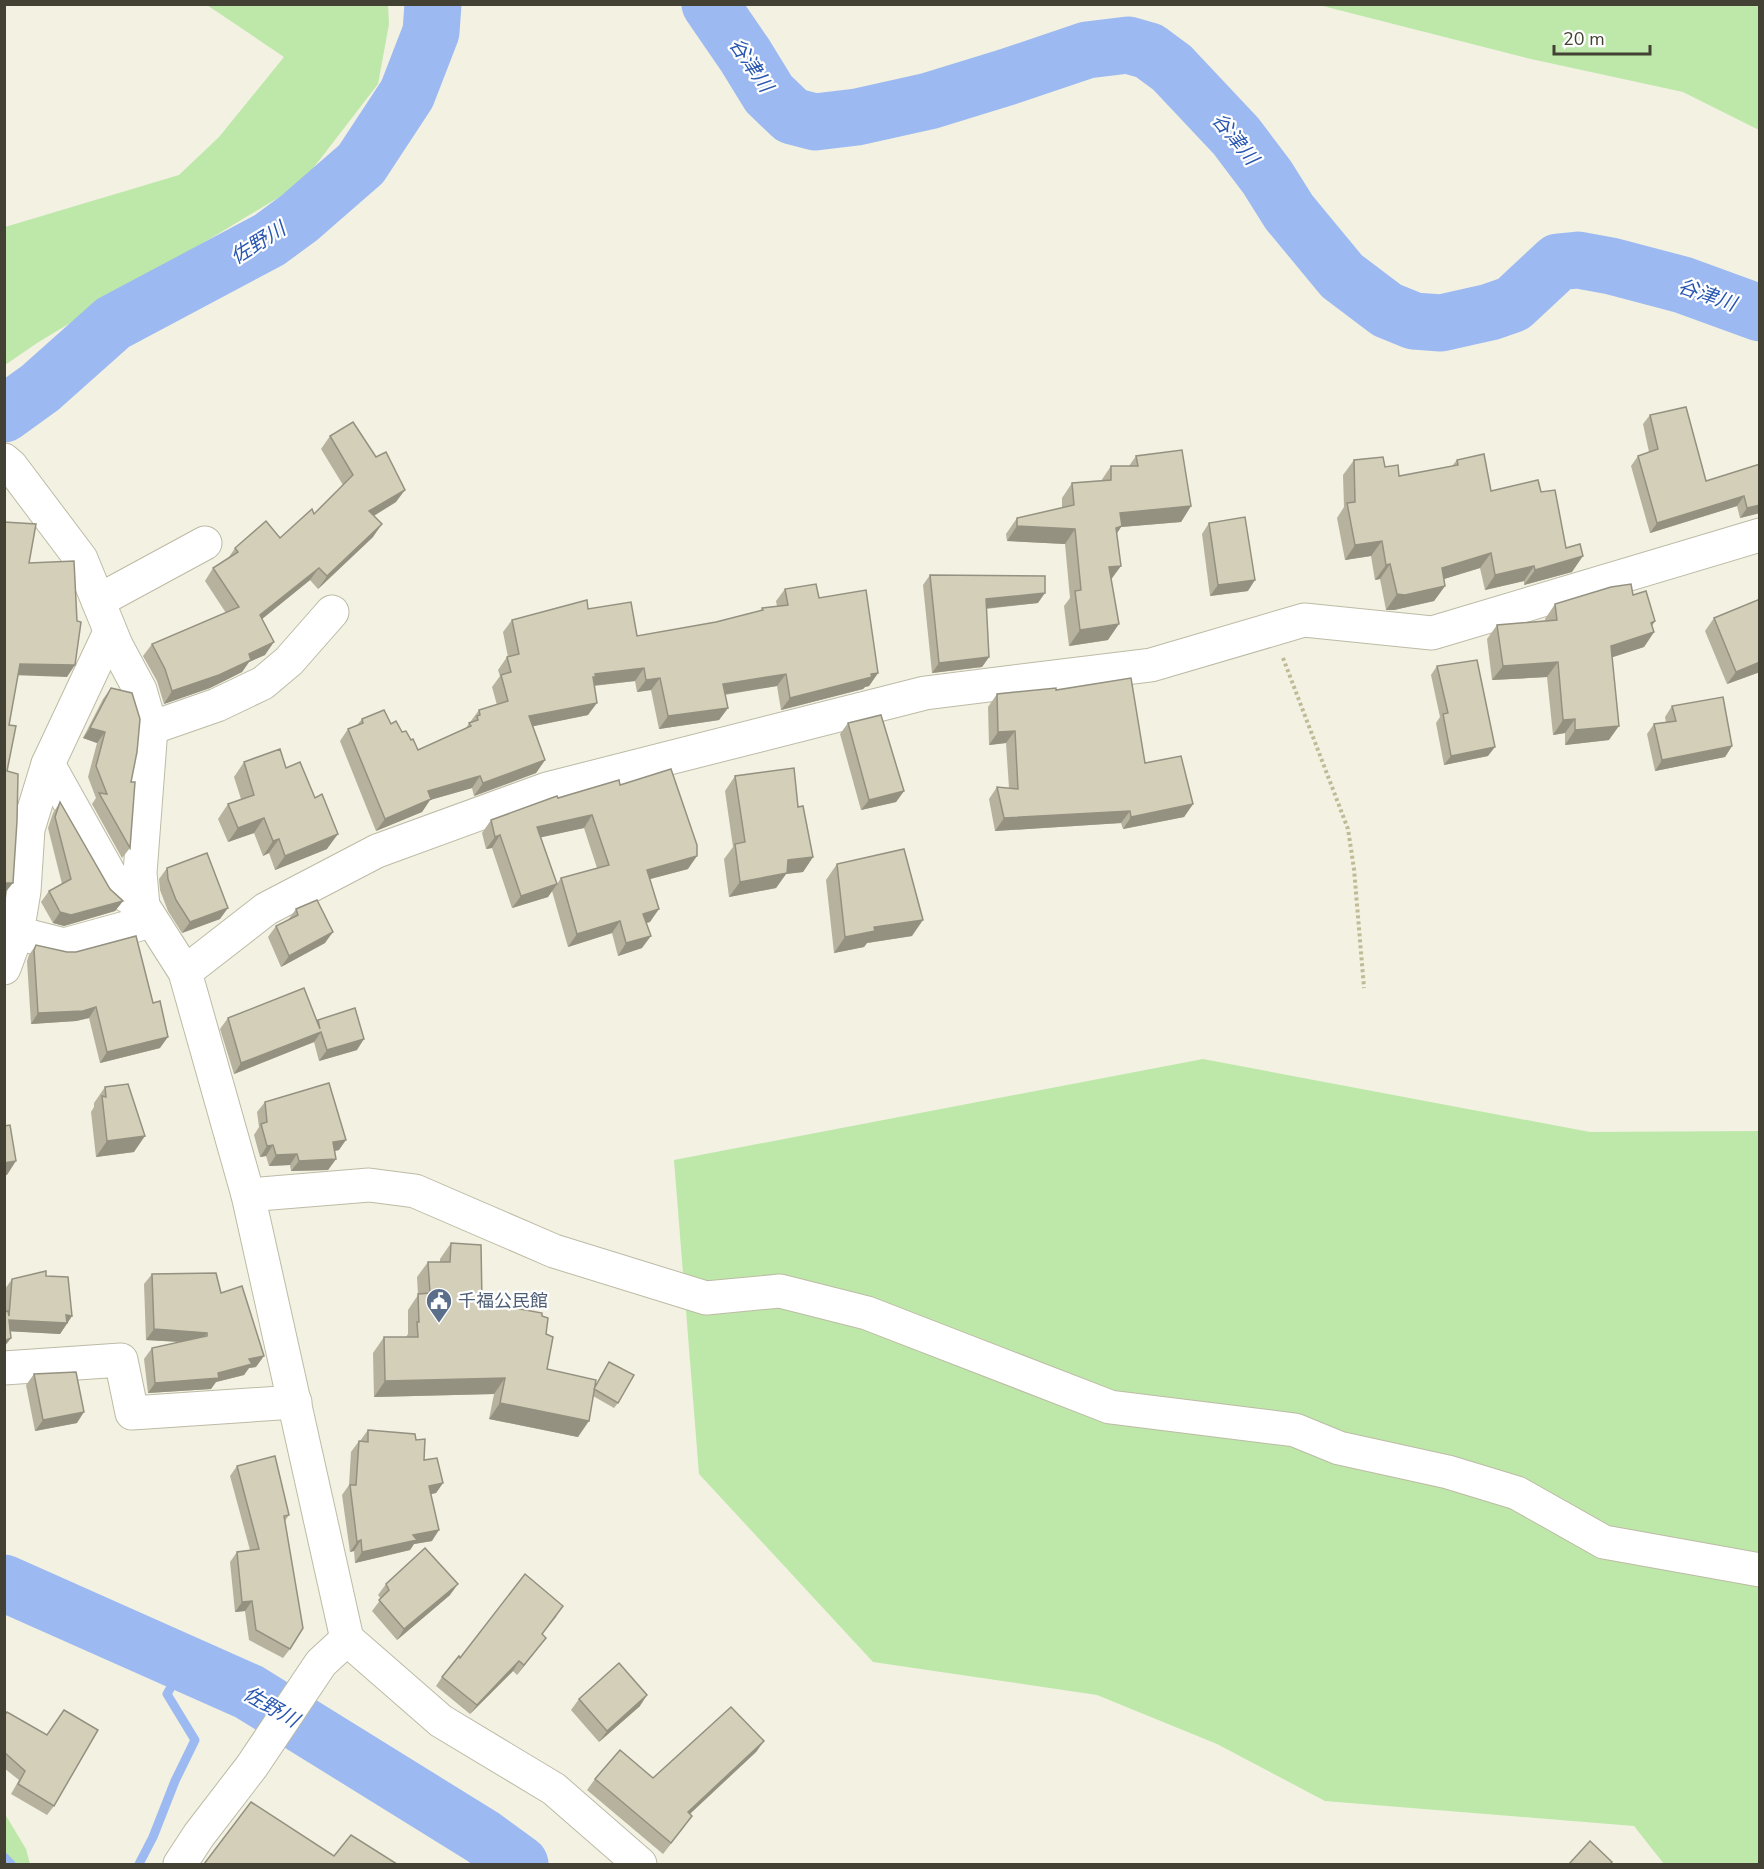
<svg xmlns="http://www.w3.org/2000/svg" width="1764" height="1869" font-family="'Nunito Sans','Noto Sans JP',sans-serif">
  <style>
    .green { fill: #bde8a9 }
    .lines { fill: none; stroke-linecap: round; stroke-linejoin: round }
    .stream { stroke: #9cbaf1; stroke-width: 9 }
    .river { stroke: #9cbaf1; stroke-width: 57 }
    .minor-casing { stroke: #bdbba5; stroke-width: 35 }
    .path { stroke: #bfbb96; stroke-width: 4; stroke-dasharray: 3 3; stroke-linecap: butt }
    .minor { stroke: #fff; stroke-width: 33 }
    .wall { fill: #b6b29e; fill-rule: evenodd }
    .shaded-wall { fill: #949181 }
    .building { fill: #d4cfb8; stroke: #949181; stroke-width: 1.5 }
    .labels { text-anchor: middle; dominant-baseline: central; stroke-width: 4.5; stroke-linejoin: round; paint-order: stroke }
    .service-label { font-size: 18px; fill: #4e5e75; stroke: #fff; text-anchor: start }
    .water-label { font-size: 20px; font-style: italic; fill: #2a57b1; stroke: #fff }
  </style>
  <rect width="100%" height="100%" fill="#f2f1e2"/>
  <g class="green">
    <polygon points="207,5 388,5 389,24 378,84 301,184 37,343 5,365 5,227 179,175 219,137 284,57"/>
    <polygon points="1319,5 1759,5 1759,130 1683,92 1531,59"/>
    <polygon points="1203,1059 1590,1132 1759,1131 1759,1864 1664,1864 1634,1826 1325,1801 1217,1744 1097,1695 873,1662 699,1474 674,1160"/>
    <polygon points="5,1814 26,1849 30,1864 5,1864"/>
  </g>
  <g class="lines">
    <g class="stream">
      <polyline points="4,1857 11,1864"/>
      <polyline points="139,1864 153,1837 175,1781 195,1740 167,1694 185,1663"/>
    </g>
    <g class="river">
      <polyline points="710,4 745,55 769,94 792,116 815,122 857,117 929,101 1007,77 1087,50 1128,45 1149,51 1172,68 1236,136 1267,177 1289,212 1342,276 1387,310 1414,321 1441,323 1490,312 1513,304 1558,262 1578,260 1611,266 1683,285 1760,313"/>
      <polyline points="4,414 40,388 113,323 269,240 299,218 361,164 407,94 431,32 433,4"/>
      <polyline points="4,1583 249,1692 483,1837 520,1864"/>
    </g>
    <g class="minor-casing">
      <g id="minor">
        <polyline points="4,460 11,466 81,559 116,645 140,690 151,728 140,873 143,906 185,972 248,1195 347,1639 441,1721 554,1789 640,1864"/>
        <polyline points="98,601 205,543"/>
        <polyline points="151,728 217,705 263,683 289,661 332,612"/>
        <polyline points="48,764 119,891 143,906"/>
        <polyline points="17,933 64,945 151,921"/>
        <polyline points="4,968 17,933 24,891 28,829 48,764 110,632"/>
        <polyline points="185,972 266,909 377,851 547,789 925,693 1151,665 1304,620 1432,633 1760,535"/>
        <polyline points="248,1195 369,1185 415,1191 554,1251 706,1298 780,1291 867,1313 1110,1407 1295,1430 1339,1448 1448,1472 1517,1493 1604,1542 1760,1570"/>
        <polyline points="4,1368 121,1360 132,1413 295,1402"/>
        <polyline points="180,1864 199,1835 252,1766 321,1663 347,1639"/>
      </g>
    </g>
    <polyline class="path" points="1283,658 1348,829 1354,869 1364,988"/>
    <use href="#minor" class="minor"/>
  </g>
  <g class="wall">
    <polygon points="1650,415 1706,481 1760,464 1760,513 1740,518 1737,506 1650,533 1631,466 1638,456 1649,452 1643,424"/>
    <polygon points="330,436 396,502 374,516 373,537 318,589 310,580 262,619 265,655 249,662 242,672 210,688 164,704 157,681 143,656 152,644 226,613 205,581 213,568 227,560 235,548 280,538 314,514 343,485 321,449"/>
    <polygon points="1136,456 1191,506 1181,522 1121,527 1116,534 1112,579 1108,640 1069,646 1064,606 1070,598 1065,544 1007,541 1006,534 1017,518 1062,508 1062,498 1072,483 1101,481 1111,466 1129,466"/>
    <polygon points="1354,460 1385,467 1399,476 1452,466 1457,460 1491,491 1541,492 1566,548 1572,572 1524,585 1524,581 1485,590 1480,568 1444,579 1445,586 1434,601 1394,610 1386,610 1380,579 1375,580 1371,556 1345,560 1337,518 1344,507 1343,475"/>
    <polygon points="1209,523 1248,591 1210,596 1202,534"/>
    <polygon points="930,575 1038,603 986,609 989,657 982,667 932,673 923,585"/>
    <polygon points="785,589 819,598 878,673 869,686 865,687 863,689 781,710 777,686 725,695 728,708 719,720 659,729 651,690 637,692 635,681 594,686 588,715 533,726 545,760 536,773 474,796 472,788 430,800 422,812 376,831 340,741 348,729 357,725 362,719 391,724 402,732 411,740 418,750 465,729 479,710 497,705 492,687 500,676 498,670 507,657 508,657 503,632 512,620 588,609 637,636 716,622 761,611 762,608 777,606 776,601"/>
    <polygon points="1633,595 1652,626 1654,632 1644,647 1612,657 1609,740 1565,745 1565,733 1553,735 1547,677 1492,680 1487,639 1497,625 1545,621 1545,619 1555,604"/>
    <polygon points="1714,618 1760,672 1727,684 1705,631"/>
    <polygon points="1437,666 1488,756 1444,765 1436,723 1440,717 1431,675"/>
    <polygon points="111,688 131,782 130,848 122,858 92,804 96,798 88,777 97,743 83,738 103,699"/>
    <polygon points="1056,690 1145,763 1193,804 1184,817 1123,829 1121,823 995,831 989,799 997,787 1009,788 1006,743 989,745 988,707 997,694"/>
    <polygon points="1672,706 1732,746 1725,757 1655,771 1647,734 1654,724 1666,722 1665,717"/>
    <polygon points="848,723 904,791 896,802 861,810 840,734"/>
    <polygon points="244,762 286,768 327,849 275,870 269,853 263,856 254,833 228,842 218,819 228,804 241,799 234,777"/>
    <polygon points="735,776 798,807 813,857 803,872 786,874 776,888 729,897 724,859 733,847 725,791"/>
    <path d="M620,785L688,869L650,879V922L646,923L642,948L618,956L612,933L568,947L552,891L548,897L512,908L492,848L486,849L482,833L491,820L558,798ZM584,828L597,868L561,878L557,884L541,837Z"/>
    <polygon points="60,802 110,889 123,901 115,911 64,926 53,923 41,902 49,891 62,884 48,828 53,813"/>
    <polygon points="837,864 912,936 867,943 864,947 834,953 826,880"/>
    <polygon points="167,868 220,919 182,933 168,911 160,890 159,879"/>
    <polygon points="296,909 325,943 281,967 268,937 276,926 288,920"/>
    <polygon points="36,945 153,1003 160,1048 100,1063 89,1018 76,1021 31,1024 27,961 29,955"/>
    <polygon points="228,1018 317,1021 357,1050 319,1061 314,1042 234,1074 220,1029"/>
    <polygon points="105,1087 134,1152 96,1157 91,1112 94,1107 94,1103"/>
    <polygon points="265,1102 339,1150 334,1151 336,1159 328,1170 291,1171 290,1165 269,1166 266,1156 260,1157 254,1135 259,1127 257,1112"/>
    <polygon points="451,1243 482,1302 542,1316 546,1334 547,1369 595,1386 609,1362 618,1403 614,1408 593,1396 578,1437 489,1419 494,1394 374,1397 373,1353 384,1337 406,1337 408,1334 408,1310 418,1295 417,1277 428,1262 440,1262 440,1259"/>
    <polygon points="152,1274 221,1293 256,1367 249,1368 244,1375 216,1382 211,1389 148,1393 144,1359 152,1348 181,1342 146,1340 144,1284"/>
    <polygon points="46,1276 72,1316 60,1334 10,1331 11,1338 4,1347 5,1289 12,1279"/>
    <polygon points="34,1374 77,1423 35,1431 26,1385"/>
    <polygon points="368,1430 416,1440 424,1460 443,1483 436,1493 431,1494 432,1541 414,1544 410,1550 355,1563 354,1551 350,1552 342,1495 349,1485 351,1452 359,1441 360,1441"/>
    <polygon points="237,1466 289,1515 285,1521 290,1649 283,1658 249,1640 245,1611 235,1612 230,1562 237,1552 250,1550 230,1476"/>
    <polygon points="386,1584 450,1595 397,1640 372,1611 381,1599 378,1595"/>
    <polygon points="557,1616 542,1634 546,1638 517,1675 513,1671 470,1714 436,1686 442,1677 460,1658"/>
    <polygon points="579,1699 640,1706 599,1742 571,1710"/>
    <polygon points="4,1715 54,1806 47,1815 11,1794 19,1780 4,1768"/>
    <polygon points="764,1741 756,1752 690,1814 684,1827 663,1854 587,1790 595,1779 653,1778"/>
  </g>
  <g class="shaded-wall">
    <polygon points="405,490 396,502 360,524 369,511"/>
    <polygon points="1744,496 1737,506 1650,533 1657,523"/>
    <polygon points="1760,505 1760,513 1740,518 1747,508"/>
    <polygon points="1191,506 1181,522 1121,527 1112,541 1120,513"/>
    <polygon points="382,524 373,537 318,589 327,576"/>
    <polygon points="1017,526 1075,529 1065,544 1007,541"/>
    <polygon points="1382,541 1371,556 1345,560 1355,545"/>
    <polygon points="1491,553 1480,568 1431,583 1442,568"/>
    <polygon points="1583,556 1572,572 1524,585 1535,570"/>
    <polygon points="1390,564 1380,579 1375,580 1386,565"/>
    <polygon points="1121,566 1110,581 1109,567"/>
    <polygon points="1534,566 1524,581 1485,590 1495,575"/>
    <polygon points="319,568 310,580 251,628 260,615"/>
    <polygon points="1255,580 1248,591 1210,596 1218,585"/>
    <polygon points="1445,586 1434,601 1394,610 1386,610 1397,594"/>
    <polygon points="1045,593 1038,603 979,609 986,599"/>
    <polygon points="1655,621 1646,635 1654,632 1644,647 1601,661 1611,646"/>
    <polygon points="1119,624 1108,640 1069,646 1080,630"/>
    <polygon points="274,642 265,655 249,662 242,672 210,688 164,704 172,691"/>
    <polygon points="989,657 982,667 932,673 939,663"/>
    <polygon points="1558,662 1547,677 1492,680 1503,666"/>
    <polygon points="1760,662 1760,672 1727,684 1736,672"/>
    <polygon points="20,664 75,665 67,677 12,675"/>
    <polygon points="644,668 635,681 589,686 587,689 595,674"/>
    <polygon points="878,673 869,686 865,687 863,689 781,710 790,698 871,674"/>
    <polygon points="786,674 777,686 714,696 723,684"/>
    <polygon points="660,678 651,690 637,692 646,680"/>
    <polygon points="597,703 588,715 520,729 529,716"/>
    <polygon points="728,708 719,720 659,729 668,716"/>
    <polygon points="1575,719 1565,733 1553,735 1563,720"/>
    <polygon points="1619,726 1609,740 1565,745 1575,730"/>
    <polygon points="90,728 105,732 97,743 83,738"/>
    <polygon points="1015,731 1006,743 989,745 998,732"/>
    <polygon points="1732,746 1725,757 1655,771 1662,760"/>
    <polygon points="1495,747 1488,756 1444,765 1451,756"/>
    <polygon points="545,760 536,773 474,796 483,783"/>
    <polygon points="480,776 472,788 430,800 422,812 376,831 385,819 428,791"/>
    <polygon points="904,791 896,802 861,810 869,800"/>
    <polygon points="1193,804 1184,817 1123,829 1131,817"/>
    <polygon points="1130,811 1121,823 995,831 1004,818"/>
    <polygon points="592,815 584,828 529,840 537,827"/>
    <polygon points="264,818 254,833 228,842 238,828"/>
    <polygon points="338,834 327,849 275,870 285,856"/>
    <polygon points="500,835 492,848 486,849 495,837"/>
    <polygon points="279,839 269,853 263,856 273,841"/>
    <polygon points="697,856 688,869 639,882 647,870"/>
    <polygon points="813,857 803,872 786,874 776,888 729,897 740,882 788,860"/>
    <polygon points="4,883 13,883 4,894"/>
    <polygon points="557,884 548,897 512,908 521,896"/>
    <polygon points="123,901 115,911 64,926 53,923 60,912"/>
    <polygon points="228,908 220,919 182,933 190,922"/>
    <polygon points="659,909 650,922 634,926 643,914"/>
    <polygon points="923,920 912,936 867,943 864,947 834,953 845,937 874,927"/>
    <polygon points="620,921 612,933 568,947 577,934"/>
    <polygon points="333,932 325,943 281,967 289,956"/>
    <polygon points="651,936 642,948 618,956 626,943"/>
    <polygon points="96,1007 89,1018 76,1021 31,1024 38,1013"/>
    <polygon points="321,1032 314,1042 234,1074 241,1063"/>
    <polygon points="168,1037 160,1048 100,1063 107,1052"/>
    <polygon points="364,1039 357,1050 319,1061 327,1050"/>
    <polygon points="145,1136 134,1152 96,1157 107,1141"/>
    <polygon points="346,1140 339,1150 325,1153 333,1142"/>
    <polygon points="273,1145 266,1156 260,1157 267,1146"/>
    <polygon points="297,1154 290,1165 269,1166 276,1155"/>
    <polygon points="336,1159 328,1170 291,1171 299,1161"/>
    <polygon points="16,1161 7,1175 4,1175 4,1163"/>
    <polygon points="66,1315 72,1316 60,1334 4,1331 9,1320"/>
    <polygon points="154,1329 207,1333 199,1343 146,1340"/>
    <polygon points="11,1338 4,1347 4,1341"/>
    <polygon points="264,1356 256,1367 249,1368 244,1375 216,1382 211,1389 148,1393 155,1383 218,1373 249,1359"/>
    <polygon points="505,1378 494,1394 374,1397 385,1381"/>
    <polygon points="500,1403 589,1421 578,1437 489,1419"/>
    <polygon points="84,1412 77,1423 35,1431 43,1420"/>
    <polygon points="443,1483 436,1493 422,1496 429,1486"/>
    <polygon points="439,1530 432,1541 414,1544 410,1550 355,1563 362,1552 413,1535"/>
    <polygon points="361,1540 354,1551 350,1552 357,1542"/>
    <polygon points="458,1584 450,1595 397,1640 404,1629"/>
    <polygon points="252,1601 245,1611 235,1612 242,1602"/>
    <polygon points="546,1638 539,1647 517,1675 524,1665"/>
    <polygon points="519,1661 513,1671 470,1714 477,1705"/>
    <polygon points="647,1695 640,1706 599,1742 607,1731"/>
    <polygon points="764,1741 756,1752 680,1823 688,1812"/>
  </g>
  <g class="building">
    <polygon points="1686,407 1706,481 1760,464 1760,505 1747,508 1744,496 1657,523 1638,456 1658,449 1650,415"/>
    <polygon points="353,422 376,457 386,452 405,490 369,511 382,524 327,576 319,568 260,615 274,642 249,654 251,660 219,675 172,691 165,669 152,644 239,607 213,568 238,552 235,548 266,521 280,538 312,509 314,514 353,475 330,436"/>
    <polygon points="1182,450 1191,506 1120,513 1122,526 1116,528 1121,566 1109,567 1119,624 1080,630 1075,591 1081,590 1075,529 1017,526 1017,518 1074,505 1072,483 1111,480 1111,466 1138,466 1136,456"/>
    <polygon points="1484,454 1491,491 1538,480 1541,492 1555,490 1566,548 1580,544 1583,556 1535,570 1534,566 1495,575 1491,553 1442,568 1445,586 1405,595 1397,594 1390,564 1386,565 1382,541 1355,545 1347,503 1355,502 1354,460 1383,457 1385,467 1398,465 1399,476 1458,465 1457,460"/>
    <polygon points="1245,517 1255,580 1218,585 1209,523"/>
    <polygon points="4,522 36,524 29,563 74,561 77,621 81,622 75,665 20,664 9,725 16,726 7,771 18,774 17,821 13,883 4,883"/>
    <polygon points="930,575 1045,576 1045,593 986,599 989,657 939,663"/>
    <polygon points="816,584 819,598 866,590 878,673 871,674 872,677 790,698 786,674 723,684 728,708 668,716 660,678 646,680 644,668 595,674 596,677 593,677 597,703 529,716 545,760 483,783 480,776 428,791 431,799 385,819 348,729 363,723 362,719 384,710 391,724 396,721 402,732 406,731 411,740 413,739 418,750 471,726 469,723 478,720 477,716 480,715 479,710 508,701 501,675 511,672 507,657 519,654 512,620 587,600 588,609 631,602 637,636 716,622 763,610 762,608 788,605 785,589"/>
    <polygon points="1631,584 1633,595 1646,591 1655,621 1651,623 1654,632 1611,646 1619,726 1575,730 1575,719 1563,720 1558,662 1503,666 1497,625 1557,620 1555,604 1611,587"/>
    <polygon points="1760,599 1760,662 1736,672 1714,618"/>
    <polygon points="1477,660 1495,747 1451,756 1443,714 1448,713 1437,666"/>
    <polygon points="1131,678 1145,763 1181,756 1193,804 1131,817 1130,811 1004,818 997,787 1018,789 1015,731 998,732 997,694 1056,688 1056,690"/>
    <polygon points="111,688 132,693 140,719 137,752 131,782 135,782 130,848 99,793 107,794 96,766 105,732 90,728"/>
    <polygon points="1723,697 1732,746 1662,760 1654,724 1676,721 1672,706"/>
    <polygon points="881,715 904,791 869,800 848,723"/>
    <polygon points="280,749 286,768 300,762 315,798 322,794 338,834 285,856 279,839 273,841 264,818 238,828 228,804 254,795 244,762"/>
    <polygon points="794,768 798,807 803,806 813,857 788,860 787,873 740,882 735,844 745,842 735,776"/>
    <polygon points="671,769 697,845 697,856 647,870 659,909 643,914 651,936 626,943 620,921 577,934 561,878 609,865 592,815 537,827 557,884 521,896 500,835 495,837 491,820 557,796 558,798 619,780 620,785"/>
    <polygon points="60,802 110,889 123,901 71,915 60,912 49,891 71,879 55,817"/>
    <polygon points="904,849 923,920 874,927 875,931 845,937 837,864"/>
    <polygon points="207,853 228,908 190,922 176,900 168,879 167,868"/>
    <polygon points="317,900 333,932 289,956 276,926 298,915 296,909"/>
    <polygon points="136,936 153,1003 160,1001 168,1037 107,1052 96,1007 83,1011 38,1013 34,950 36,945 67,952 76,952"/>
    <polygon points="304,988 320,1029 318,1020 355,1008 364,1039 327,1050 321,1032 241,1063 228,1018"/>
    <polygon points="329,1083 346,1140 333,1142 336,1159 299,1161 297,1154 276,1155 273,1145 267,1146 261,1124 267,1122 265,1102"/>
    <polygon points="128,1084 145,1136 107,1141 102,1096 106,1097 105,1087"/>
    <polygon points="10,1125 16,1161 4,1163 4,1126"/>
    <polygon points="451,1243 481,1245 482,1302 542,1313 542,1316 548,1318 546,1334 553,1337 547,1369 596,1380 589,1421 500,1403 505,1378 385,1381 384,1337 418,1337 417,1322 419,1322 418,1294 430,1293 428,1262 450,1262"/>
    <polygon points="46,1271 46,1276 68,1277 72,1316 66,1315 67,1323 9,1320 11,1338 4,1341 4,1312 8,1311 9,1316 12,1279"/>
    <polygon points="216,1273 221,1293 242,1286 264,1356 249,1359 252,1364 218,1373 219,1378 155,1383 152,1348 207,1336 207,1333 154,1329 152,1274"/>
    <polygon points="609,1362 634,1375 618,1403 594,1389"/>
    <polygon points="76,1372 84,1412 43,1420 34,1374"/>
    <polygon points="368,1430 415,1434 416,1440 425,1439 424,1460 437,1458 443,1483 429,1486 439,1530 413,1535 417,1540 362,1552 361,1540 357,1542 350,1485 356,1485 359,1441 368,1442"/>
    <polygon points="275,1456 289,1515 284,1516 303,1628 290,1649 256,1630 252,1601 242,1602 237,1552 259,1549 237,1466"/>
    <polygon points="425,1548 458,1584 404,1629 379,1600 389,1590 386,1584"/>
    <polygon points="525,1574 563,1606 542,1634 546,1638 524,1665 519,1661 477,1705 442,1677 459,1656 460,1658"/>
    <polygon points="619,1663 647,1695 607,1731 579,1699"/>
    <polygon points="731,1707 764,1741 688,1812 692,1816 671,1843 595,1779 620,1750 653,1778"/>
    <polygon points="64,1710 98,1730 54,1806 18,1784 25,1771 4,1752 4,1716 7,1712 47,1735"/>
    <polygon points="251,1802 334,1856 351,1835 397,1864 204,1864"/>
    <polygon points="1590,1841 1612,1862 1610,1864 1569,1864"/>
  </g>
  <defs>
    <g id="civic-pin" transform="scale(1.35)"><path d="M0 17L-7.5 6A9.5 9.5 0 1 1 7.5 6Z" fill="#5c6f8a" stroke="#fff"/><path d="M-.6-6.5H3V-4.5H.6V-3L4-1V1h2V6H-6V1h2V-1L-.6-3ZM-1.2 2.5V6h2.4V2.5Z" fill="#fff"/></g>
  </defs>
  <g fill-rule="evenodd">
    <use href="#civic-pin" x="439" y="1301"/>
  </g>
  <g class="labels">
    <g class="service-label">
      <text x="458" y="1301">千福公民館</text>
    </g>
    <g class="water-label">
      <text transform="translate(751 65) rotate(56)">谷津川</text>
      <text transform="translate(1235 139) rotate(51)">谷津川</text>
      <text transform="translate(258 243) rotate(-32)">佐野川</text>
      <text transform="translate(1707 295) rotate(19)">谷津川</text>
      <text transform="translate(271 1707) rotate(30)">佐野川</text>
    </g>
  </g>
  <rect width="1764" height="1869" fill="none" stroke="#434133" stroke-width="12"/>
  <path d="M1554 45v9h96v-9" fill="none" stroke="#434133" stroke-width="3"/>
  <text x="1563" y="45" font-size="18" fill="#434133" stroke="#ffffff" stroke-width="4.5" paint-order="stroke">20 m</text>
</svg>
